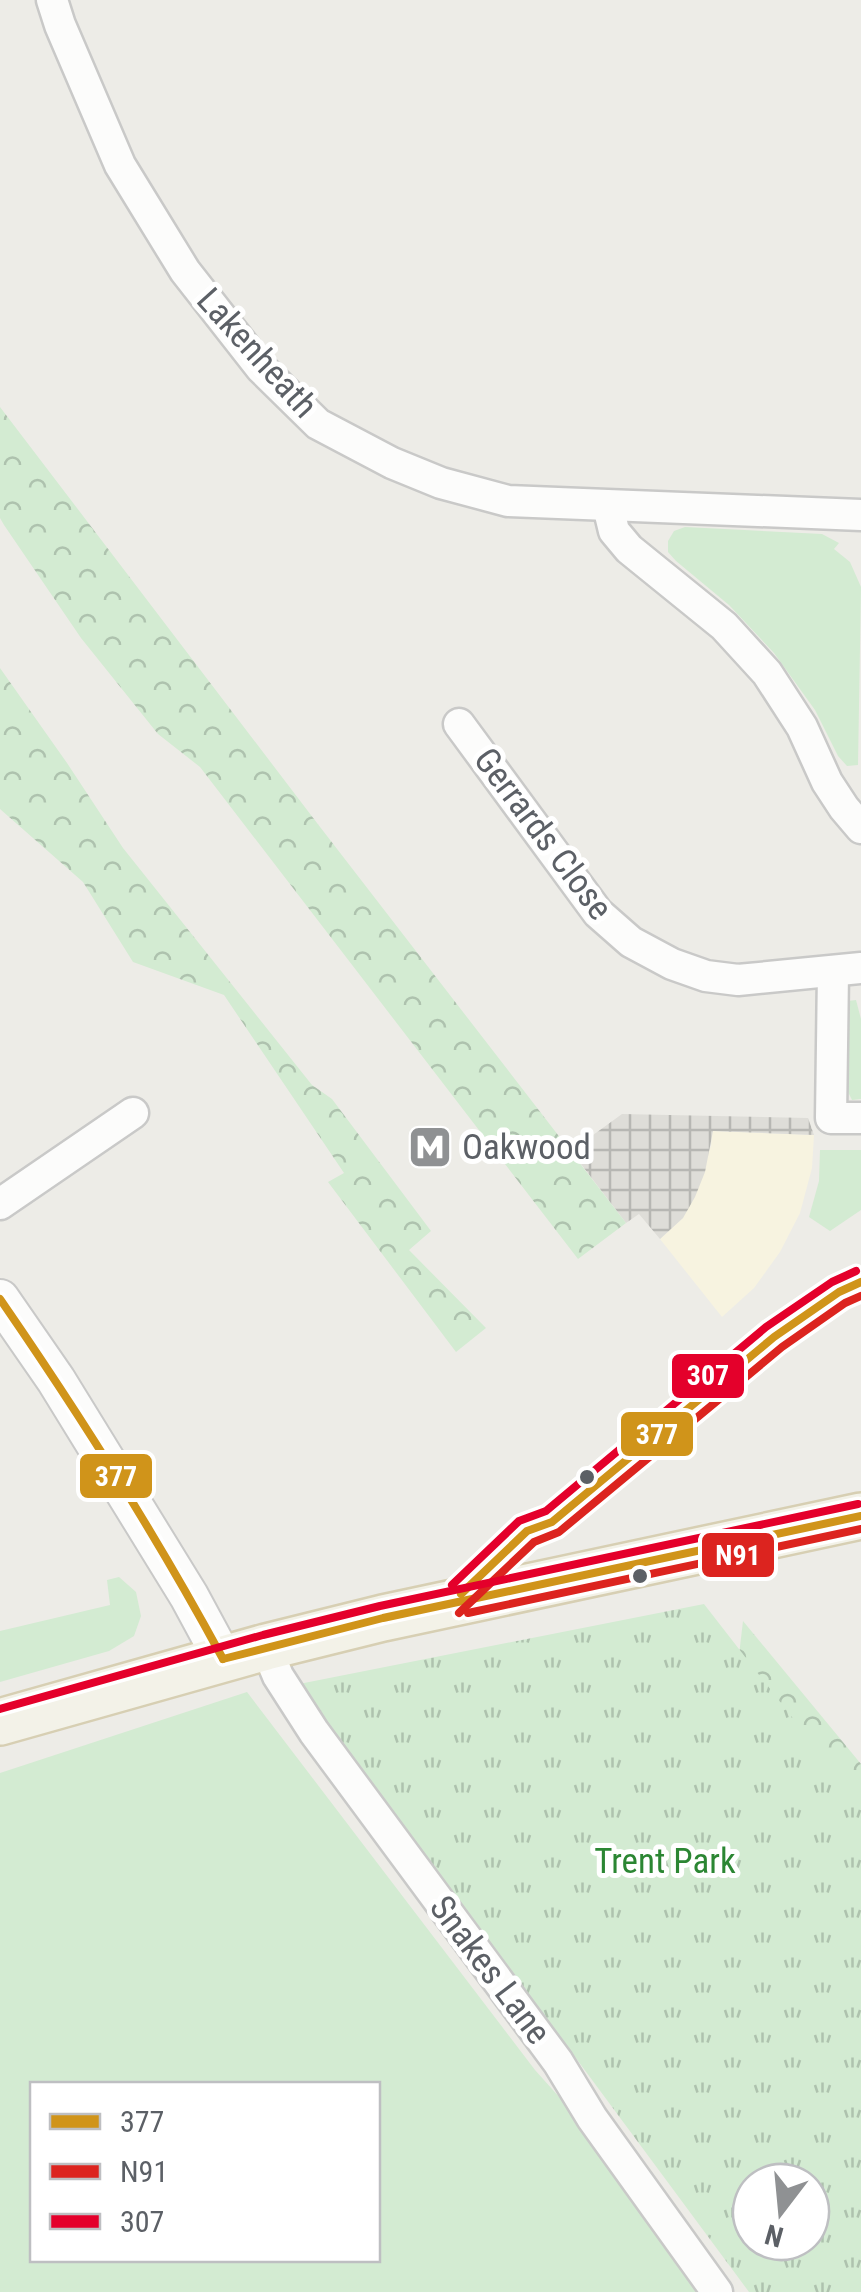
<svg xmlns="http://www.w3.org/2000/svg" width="861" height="2292" font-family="'Roboto Condensed',sans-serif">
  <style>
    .commercial { fill: #f7f3e0 }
    .industrial { fill: url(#industrial-grid) }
    .green { fill: #d3ebd2; fill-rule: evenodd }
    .forest { fill: url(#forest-crowns) }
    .park { fill: url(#park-tufts); fill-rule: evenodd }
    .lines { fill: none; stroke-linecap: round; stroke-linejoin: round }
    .minor-casing { stroke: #c9c9c8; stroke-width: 35 }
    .tertiary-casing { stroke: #c9c9c8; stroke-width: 42 }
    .primary-casing { stroke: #d7cfb3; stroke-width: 50 }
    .minor { stroke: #fcfcfb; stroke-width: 30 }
    .tertiary { stroke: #fcfcfb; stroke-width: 38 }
    .primary { stroke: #f3f2e8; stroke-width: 45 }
    .bus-1-casing { stroke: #fff; stroke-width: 15 }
    .bus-2-casing { stroke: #fff; stroke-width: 15 }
    .bus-3-casing { stroke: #fff; stroke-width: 15 }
    .bus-1 { stroke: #d0941a; stroke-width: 8 }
    .bus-2 { stroke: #dc241f; stroke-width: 8 }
    .bus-3 { stroke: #e4002b; stroke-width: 8 }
    .bus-dot { fill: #5c6066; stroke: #fff; stroke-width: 4 }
    .labels { text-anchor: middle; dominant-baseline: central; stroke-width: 10; stroke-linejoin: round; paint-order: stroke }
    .street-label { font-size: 35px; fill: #5c6066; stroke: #fff }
    .poi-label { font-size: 35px; fill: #5c6066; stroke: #fff; text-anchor: start }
    .park-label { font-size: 35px; fill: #2b8633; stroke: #fff }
    .line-badge { stroke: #fff; stroke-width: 4 }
    .badge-label { font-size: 28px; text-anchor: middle; font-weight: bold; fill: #fff }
  </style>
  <defs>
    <pattern id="industrial-grid" width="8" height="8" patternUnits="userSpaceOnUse" patternTransform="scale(2.5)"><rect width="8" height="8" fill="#deddd8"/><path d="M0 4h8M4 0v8" fill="none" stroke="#b7b7b3"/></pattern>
    <pattern id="forest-crowns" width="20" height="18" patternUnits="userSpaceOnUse" patternTransform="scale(2.5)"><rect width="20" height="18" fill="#d3ebd2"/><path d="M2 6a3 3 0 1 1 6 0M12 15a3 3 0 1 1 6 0" fill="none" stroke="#aec2ae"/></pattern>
    <pattern id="park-tufts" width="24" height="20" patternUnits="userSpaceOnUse" patternTransform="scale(2.5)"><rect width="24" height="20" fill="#d3ebd2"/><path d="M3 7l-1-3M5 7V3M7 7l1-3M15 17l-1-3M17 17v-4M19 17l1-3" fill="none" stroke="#aec2ae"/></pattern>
  </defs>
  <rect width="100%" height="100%" fill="#edece7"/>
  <polygon class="commercial" points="712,1131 814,1135 812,1168 800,1213 780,1252 754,1288 722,1317 660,1239 683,1218 711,1146"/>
  <polygon class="industrial" points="622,1114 808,1118 814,1135 713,1131 705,1172 695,1197 683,1218 660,1239 639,1214 626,1223 571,1151"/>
  <g class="green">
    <polygon points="685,527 822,534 839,543 834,549 850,562 861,587 858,765 847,766 838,756 815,710 774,653 729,605 676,561 668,552 668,541 674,531"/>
    <polygon points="856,1000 861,1019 861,1099 852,1100 844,1084 848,1001"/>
    <polygon points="820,1150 861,1150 861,1210 830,1231 809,1217 819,1181"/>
    <polygon points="119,1577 136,1592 141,1616 134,1636 109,1651 0,1682 0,1631 110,1605 107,1580"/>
    <path d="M247,1692L535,2070L561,2099L592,2118L717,2292H0V1773ZM32,2084H378V2260H32Z"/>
  </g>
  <g class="forest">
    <polygon points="0,407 317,823 626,1223 578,1259 200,767 158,734 81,638 4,525 0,518"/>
    <polygon points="0,668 67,763 123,848 312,1085 332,1099 431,1231 409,1250 486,1328 456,1352 328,1182 344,1173 224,995 133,962 83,882 0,809"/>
    <polygon points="743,1621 861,1764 861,1840 737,1672"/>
  </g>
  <path class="park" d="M704,1604L861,1806V2292H749L299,1684ZM751,2182H811V2242H751Z"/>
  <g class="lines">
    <g class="minor-casing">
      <g id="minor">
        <polyline points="52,0 60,25 120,165 185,271 261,368 318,424 392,463 441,483 508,501 861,515"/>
        <polyline points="608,506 614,531 629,549 724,626 767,673 802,727 827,782 844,808 861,828"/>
        <polyline points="459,724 598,913 631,942 672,964 706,976 738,980 861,968"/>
        <polyline points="833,972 831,1118 861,1118"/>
        <polyline points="0,1204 133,1113"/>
        <polyline points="266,1647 278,1676 314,1732 558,2062 592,2118 717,2292"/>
      </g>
    </g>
    <g class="tertiary-casing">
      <polyline id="tertiary" points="0,1299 56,1380 189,1596 223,1659"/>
    </g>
    <g class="primary-casing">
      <polyline id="primary" points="0,1722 266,1647 383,1618 861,1516"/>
    </g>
    <use href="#minor" class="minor"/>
    <use href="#tertiary" class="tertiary"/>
    <use href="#primary" class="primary"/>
    <g class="bus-1-casing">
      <g id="bus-1">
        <path d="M0,1299C80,1415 156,1535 223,1659"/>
        <polyline points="461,1594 527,1531 552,1522 774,1337 839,1292 861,1282"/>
        <polyline points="223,1659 383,1618 861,1516"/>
      </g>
    </g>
    <g class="bus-2-casing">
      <g id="bus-2">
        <polyline points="459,1613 534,1542 559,1532 782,1347 845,1303 861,1296"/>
        <polyline points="468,1613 861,1529"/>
      </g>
    </g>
    <g class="bus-3-casing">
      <g id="bus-3">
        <polyline points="452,1585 519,1521 546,1511 766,1327 832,1282 856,1271"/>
        <polyline points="0,1709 263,1635 380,1606 858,1504"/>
      </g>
    </g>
    <use href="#bus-1" class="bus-1"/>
    <use href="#bus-2" class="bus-2"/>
    <use href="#bus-3" class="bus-3"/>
  </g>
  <defs>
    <g id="metro-square" transform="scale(2.25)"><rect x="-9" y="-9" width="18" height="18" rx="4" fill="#8f9193" stroke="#fff"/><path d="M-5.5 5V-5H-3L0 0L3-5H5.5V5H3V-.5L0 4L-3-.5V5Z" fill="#fff"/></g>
  </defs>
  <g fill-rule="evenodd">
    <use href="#metro-square" x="430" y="1147"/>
  </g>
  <g class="bus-dot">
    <circle cx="587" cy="1477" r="9"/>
    <circle cx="640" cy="1576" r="9"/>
  </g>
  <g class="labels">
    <g class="street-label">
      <text transform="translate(257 353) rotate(48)">Lakenheath</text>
      <text transform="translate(543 834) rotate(53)">Gerrards Close</text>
      <text transform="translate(490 1970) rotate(53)">Snakes Lane</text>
    </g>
    <g class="poi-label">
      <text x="462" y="1147">Oakwood</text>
    </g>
    <g class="park-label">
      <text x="665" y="1861">Trent Park</text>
    </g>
  </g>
  <g class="line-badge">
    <rect x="670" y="1352" width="76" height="48" rx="10" fill="#e4002b"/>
    <rect x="619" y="1410" width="76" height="48" rx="10" fill="#d0941a"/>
    <rect x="78" y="1452" width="76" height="48" rx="10" fill="#d0941a"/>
    <rect x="700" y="1531" width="76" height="48" rx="10" fill="#dc241f"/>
  </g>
  <g class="badge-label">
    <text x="708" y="1385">307</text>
    <text x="657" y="1444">377</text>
    <text x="116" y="1486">377</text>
    <text x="738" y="1565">N91</text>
  </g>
  <rect x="30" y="2082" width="350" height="180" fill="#ffffff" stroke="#bebfc2" stroke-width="2.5"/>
  <rect x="50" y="2114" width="50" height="15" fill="#d0941a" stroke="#bebfc2" stroke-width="2.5"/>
  <text x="120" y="2132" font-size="30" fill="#5c6066">377</text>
  <rect x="50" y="2164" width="50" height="15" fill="#dc241f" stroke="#bebfc2" stroke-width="2.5"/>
  <text x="120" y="2182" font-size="30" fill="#5c6066">N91</text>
  <rect x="50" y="2214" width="50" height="15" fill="#e4002b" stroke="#bebfc2" stroke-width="2.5"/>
  <text x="120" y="2232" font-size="30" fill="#5c6066">307</text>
  <g transform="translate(781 2212) rotate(196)"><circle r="48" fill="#ffffff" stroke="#bebfc2" stroke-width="2.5"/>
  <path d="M0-8L18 38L0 25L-18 38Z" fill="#8f9193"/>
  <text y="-15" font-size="28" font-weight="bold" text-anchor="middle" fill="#5c6066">N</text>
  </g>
</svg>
